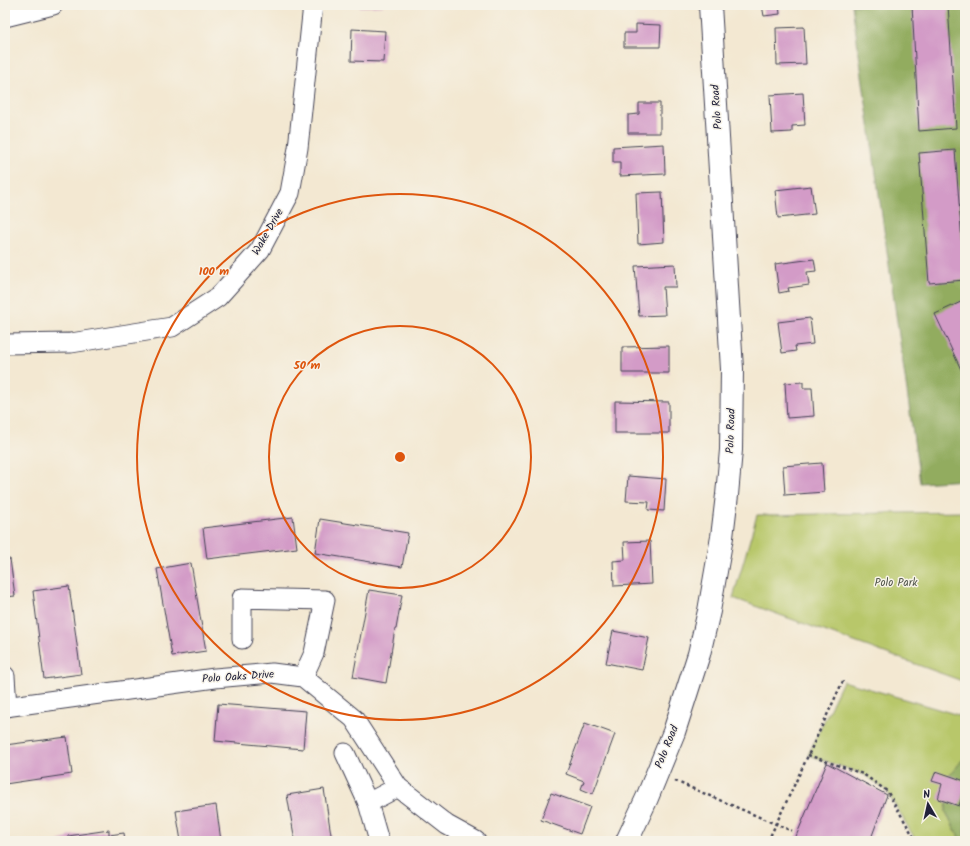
<svg xmlns="http://www.w3.org/2000/svg" width="970" height="846" font-family="Kalam,sans-serif">
  <style>
    .green { fill: #b8c76a; stroke: #6d7452 }
    .forest { fill: #92ac5e; stroke: #5a674c }
    .building { fill: #d39bc7 }
    .lines { fill: none; stroke-linecap: round; stroke-linejoin: round }
    .minor-casing { stroke: #414052; stroke-width: 21 }
    .secondary-casing { stroke: #414052; stroke-width: 24 }
    .path { stroke: #414052; stroke-width: 2.5; stroke-dasharray: 3 3; stroke-linecap: butt }
    .minor { stroke: #fff; stroke-width: 19 }
    .secondary { stroke: #fff; stroke-width: 22 }
    .ring { fill: none; stroke: #de560e; stroke-width: 2 }
    .labels { text-anchor: middle; dominant-baseline: central; stroke-width: 3; stroke-linejoin: round; paint-order: stroke }
    .street-label { font-size: 11px; fill: #22223b; stroke: #f7f3e8 }
    .park-label { font-size: 11px; fill: #4f5449; stroke: #f7f3e8 }
    .centre { fill: #de560e; stroke: #f7f3e8; stroke-width: 2 }
    .ring-label { font-size: 12px; text-anchor: middle; font-weight: bold; fill: #de560e; stroke: #f7f3e8; stroke-width: 3; stroke-linejoin: round; paint-order: stroke }
  </style>
  <rect width="100%" height="100%" fill="#f7f3e8"/>
  <filter id="ink" filterUnits="userSpaceOnUse"><feTurbulence type="fractalNoise" baseFrequency=".025" numOctaves="2"/><feDisplacementMap in="SourceGraphic" scale="8" xChannelSelector="R" yChannelSelector="G"/><feConvolveMatrix kernelMatrix="1 2 1 2 8 2 1 2 1" color-interpolation-filters="sRGB"/></filter>
  <filter id="wash" filterUnits="userSpaceOnUse"><feTurbulence type="fractalNoise" baseFrequency=".012" numOctaves="4" result="noise"/><feDisplacementMap in="SourceGraphic" scale="16" xChannelSelector="R" yChannelSelector="G"/><feGaussianBlur stdDeviation="0.9" result="paint"/><feColorMatrix in="noise" values="0 0 0 0 0 0 0 0 0 0 0 0 0 0 0 0 0 1.4 0 .05"/><feComposite in="paint" operator="in"/></filter>
  <g filter="url(#wash)">
    <rect width="100%" height="100%" fill="#f3e8d2"/>
    <g class="green">
      <polygon points="965,512 965,682 733,598 757,515"/>
      <polygon points="843,681 965,717 965,757 948,777 946,812 961,841 922,841 915,839 887,791 863,774 808,755"/>
    </g>
    <g class="forest">
      <polygon points="852,5 965,5 965,480 920,483"/>
      <polygon points="965,757 965,841 961,841 946,812 948,777"/>
    </g>
    <g id="blocks">
      <g class="building">
        <polygon points="359,5 383,5 383,6 359,7"/>
        <polygon points="762,5 779,5 780,14 764,16"/>
        <polygon points="912,5 948,5 956,128 919,131"/>
        <polygon points="636,24 661,25 660,47 624,47 624,33 636,33"/>
        <polygon points="804,27 806,64 777,65 776,28"/>
        <polygon points="352,29 385,31 383,62 351,61"/>
        <polygon points="803,93 805,125 792,126 792,132 772,133 770,95"/>
        <polygon points="639,103 660,103 660,133 628,133 628,115 639,114"/>
        <polygon points="664,144 665,174 620,176 620,162 613,162 613,147"/>
        <polygon points="955,150 965,280 929,283 919,153"/>
        <polygon points="811,186 815,214 778,218 775,190"/>
        <polygon points="662,192 664,242 638,244 636,193"/>
        <polygon points="814,259 816,271 807,272 809,285 788,288 789,291 779,293 775,264"/>
        <polygon points="675,264 676,287 663,287 665,315 639,316 635,266"/>
        <polygon points="965,300 965,378 935,314"/>
        <polygon points="810,318 813,344 795,346 796,351 782,353 778,322"/>
        <polygon points="669,346 669,373 622,373 622,347"/>
        <polygon points="803,382 803,388 812,388 814,416 787,418 785,383"/>
        <polygon points="615,401 669,402 669,433 615,433"/>
        <polygon points="822,463 824,492 785,495 783,466"/>
        <polygon points="628,476 666,479 664,511 648,510 649,502 626,501"/>
        <polygon points="293,517 297,548 207,559 203,528"/>
        <polygon points="320,519 408,533 402,567 315,553"/>
        <polygon points="650,541 652,584 614,586 613,561 625,560 624,542"/>
        <polygon points="10,559 15,596 5,597 5,560"/>
        <polygon points="191,563 206,651 172,656 157,569"/>
        <polygon points="69,586 81,674 44,679 33,591"/>
        <polygon points="369,590 402,595 396,629 395,629 386,683 353,677"/>
        <polygon points="613,631 649,638 642,670 606,663"/>
        <polygon points="218,704 306,711 303,749 215,741"/>
        <polygon points="585,723 615,734 593,794 581,789 584,781 566,774"/>
        <polygon points="67,737 72,774 5,784 5,745"/>
        <polygon points="827,763 887,795 870,841 794,841"/>
        <polygon points="936,771 965,781 965,788 959,806 938,799 942,784 932,781"/>
        <polygon points="324,789 332,841 295,841 287,795"/>
        <polygon points="551,793 590,807 580,834 541,820"/>
        <polygon points="216,805 221,841 181,841 176,811"/>
        <polygon points="109,830 109,835 124,833 125,841 57,841 68,838 68,836"/>
      </g>
    </g>
  </g>
  <g filter="url(#ink)">
    <use href="#blocks" fill-opacity="0" stroke="#414052" stroke-width="1"/>
    <g class="lines">
      <g class="minor-casing">
        <g id="minor">
          <polyline points="5,17 53,5"/>
          <polyline points="5,344 71,343 172,327 218,297 260,250 290,193 298,148 313,5"/>
          <polyline points="242,639 242,598 325,600 314,653 303,677"/>
          <polyline points="5,676 7,707"/>
          <polyline points="5,707 215,678 272,673 303,677 354,719 398,787 447,825 476,841"/>
          <polyline points="345,753 368,803 398,787"/>
          <polyline points="368,803 379,841"/>
        </g>
      </g>
      <g class="secondary-casing">
        <polyline id="secondary" points="627,841 647,798 674,732 699,654 709,611 722,537 727,495 731,450 732,369 710,5"/>
      </g>
      <g class="path">
        <polyline points="808,755 863,774 887,791 915,839"/>
        <polyline points="675,781 792,831"/>
        <polyline points="768,841 843,681"/>
      </g>
      <use href="#minor" class="minor"/>
      <use href="#secondary" class="secondary"/>
    </g>
  </g>
  <g class="ring">
    <circle cx="400" cy="457" r="131"/>
    <circle cx="400" cy="457" r="263"/>
  </g>
  <g class="labels">
    <g class="street-label">
      <text transform="translate(717 107) rotate(-94)">Polo Road</text>
      <text transform="translate(268 232) rotate(-60)">Wake Drive</text>
      <text transform="translate(731 431) rotate(-88)">Polo Road</text>
      <text transform="translate(238 677) rotate(-4)">Polo Oaks Drive</text>
      <text transform="translate(667 747) rotate(-68)">Polo Road</text>
    </g>
    <g class="park-label">
      <text x="896" y="583">Polo Park</text>
    </g>
  </g>
  <circle cx="400" cy="457" r="6" class="centre"/>
  <g class="ring-label">
    <text x="214" y="275">100 m</text>
    <text x="307" y="369">50 m</text>
  </g>
  <rect width="970" height="846" fill="none" stroke="#f7f3e8" stroke-width="20"/>
  <g transform="translate(928 804) rotate(351)" stroke="#f7f3e8" stroke-width="3" paint-order="stroke">
  <path d="M0-3L7 15L0 10L-7 15Z" fill="#22223b"/>
  <text y="-6" font-size="11" font-weight="bold" text-anchor="middle" fill="#22223b">N</text>
  </g>
</svg>
